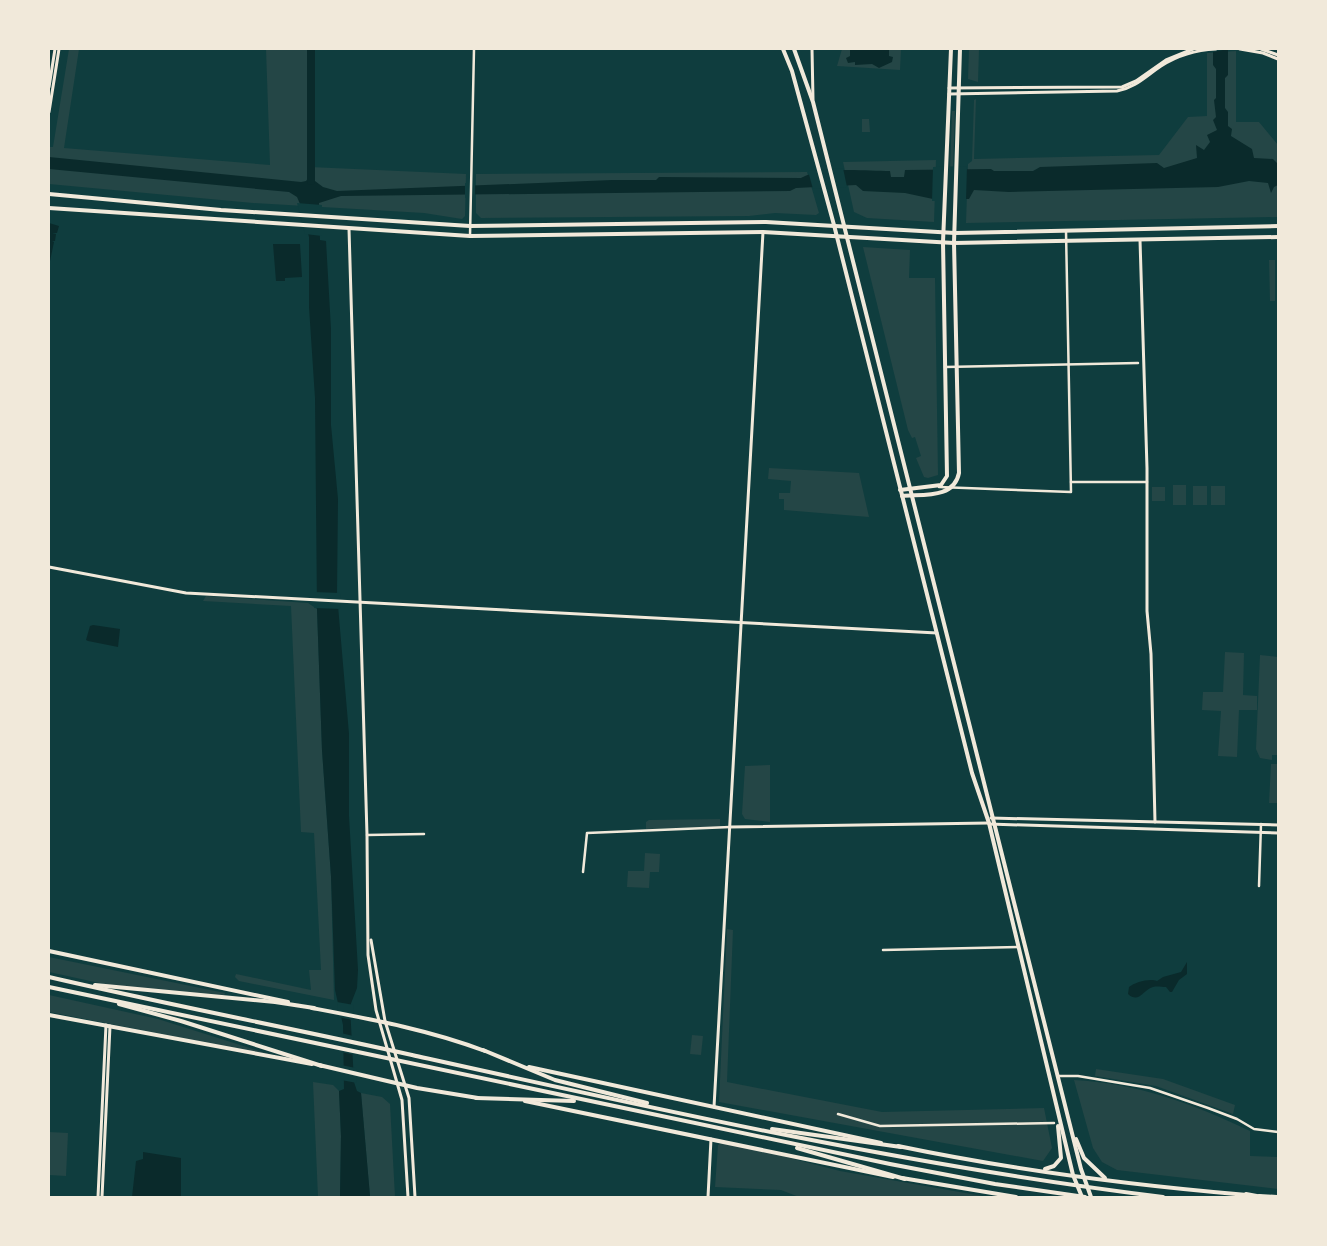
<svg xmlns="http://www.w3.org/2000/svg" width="1327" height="1246" font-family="'Titillium Web',sans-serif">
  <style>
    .green { fill: #244646 }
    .water { fill: #0a2a2b }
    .pier { fill: #0f3d3e }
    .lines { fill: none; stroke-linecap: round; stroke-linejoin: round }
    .river { stroke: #0a2a2b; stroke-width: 8 }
    .minor { stroke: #f1e9da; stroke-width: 2.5 }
    .tertiary { stroke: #f1e9da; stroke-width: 3 }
    .secondary { stroke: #f1e9da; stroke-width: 4 }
    .primary { stroke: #f1e9da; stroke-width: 4 }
    .trunk { stroke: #f1e9da; stroke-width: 4 }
  </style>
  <rect width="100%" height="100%" fill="#0f3d3e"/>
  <g class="green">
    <polygon points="69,49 79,49 64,148 270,165 266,49 308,49 310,167 466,174 465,216 462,219 424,213 253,203 49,184 49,147 53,147"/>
    <polygon points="842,49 901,49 900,70 837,66"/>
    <polygon points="969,49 979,49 978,82 968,79"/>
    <polygon points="1236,51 1236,122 1259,122 1278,145 1278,217 966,223 968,164 972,161 974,100 976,99 974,159 1159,155 1188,117 1207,116 1207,53"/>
    <polygon points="952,111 955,111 952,200 949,200"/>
    <polygon points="862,119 869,119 870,132 862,132"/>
    <polygon points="936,160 934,222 867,218 854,212 843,162"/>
    <polygon points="807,172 819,213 816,215 775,213 749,216 481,218 476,213 476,174"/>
    <polygon points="863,247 910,250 909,278 935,278 938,475 928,478 924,477 916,458 921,456 915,437 912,438 908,430"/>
    <polygon points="1269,260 1275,260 1275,301 1270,301"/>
    <polygon points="769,468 859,473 869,517 784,510 784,499 779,499 779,493 790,493 791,481 768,479"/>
    <rect x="1173" y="485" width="13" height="20"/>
    <rect x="1193" y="486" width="14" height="19"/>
    <rect x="1211" y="486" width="14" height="19"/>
    <rect x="1152" y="487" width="13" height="14"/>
    <polygon points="206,596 308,603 317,609 322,750 331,876 334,1000 239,981 235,977 236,974 311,990 309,970 321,970 314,833 301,832 291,606 203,601"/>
    <polygon points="1225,652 1244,653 1243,695 1257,696 1257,710 1239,710 1237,757 1218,756 1221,711 1202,710 1203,692 1223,692"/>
    <polygon points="1260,655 1278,657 1278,755 1272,755 1272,760 1260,758 1256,749"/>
    <polygon points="1271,764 1278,764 1278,803 1269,803"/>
    <polygon points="770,765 770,822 745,819 742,814 745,766"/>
    <polygon points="720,819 720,827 646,829 646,822 649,820"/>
    <polygon points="645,853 660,854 659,872 650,872 649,888 627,887 628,871 644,871"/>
    <polygon points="727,929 733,930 727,1082 882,1112 1044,1108 1052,1148 1043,1161 719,1102"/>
    <polygon points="49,957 225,993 224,996 113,986 49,972"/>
    <polygon points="49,995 158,1019 275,1056 49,1012"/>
    <polygon points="692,1035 703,1036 701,1055 690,1054"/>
    <polygon points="1096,1069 1163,1079 1235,1105 1233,1114 1156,1086 1095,1076"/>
    <path d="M1074,1080C1136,1083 1194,1104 1250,1131V1156L1278,1157V1189L1117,1170L1102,1162L1093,1148Z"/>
    <polygon points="313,1082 333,1085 339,1091 341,1136 340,1197 318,1197"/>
    <polygon points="361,1093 382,1097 390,1104 395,1197 370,1197"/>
    <polygon points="49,1132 68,1133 66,1176 49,1175"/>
    <polygon points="725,1141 840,1171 988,1197 799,1197 781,1190 715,1187 718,1145"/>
  </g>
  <g class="water">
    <polygon points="850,49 892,49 889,50 889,56 893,57 892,62 879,68 872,64 855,65 855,62 848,63 846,58 850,56"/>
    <path d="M1228,49V75L1225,78V108L1228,112V126L1232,129L1231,136L1252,149L1254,158L1273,159L1278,164V185L1274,187L1271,193L1268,183L1249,181L1218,187L1009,192L974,190L969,199H933L905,193L863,191L856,185L796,188L790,191L341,196L319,203L320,240L326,241L331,329V425L338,499L337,594L349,734V816L358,970L357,988L350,1006L354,1082L357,1091L361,1093L370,1196L340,1197L341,1136L339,1091L344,1089L343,1025L335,990L331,876L322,750L317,609L315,398L309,307V237L300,204L297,197L289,192L49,169V157L301,182L306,181L312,173L315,181L323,187L337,191L612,180H656L659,177L801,178C822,166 865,171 890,171L891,177H904L905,170L991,169L994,171H1033L1040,167L1157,163L1164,168L1197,158L1196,145L1204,150L1210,142L1207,135L1217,130L1213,120L1216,117L1214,100L1216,98V69L1213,65V52Z"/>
    <polygon points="49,223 59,226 57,233 52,233 56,234 55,241 52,241 54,242 49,266"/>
    <polygon points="273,244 300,244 302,277 285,278 285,281 276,281"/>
    <polygon points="93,625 120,629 118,647 88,641 86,640 90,626"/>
    <path d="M1187,962V974L1179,980L1172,992H1170L1166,987C1162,987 1157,986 1153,987C1143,990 1139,1004 1128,994L1129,987C1135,982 1150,978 1157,981L1163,977L1181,972Z"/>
    <polygon points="143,1152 181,1158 181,1197 132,1197 136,1161 143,1159"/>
  </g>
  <g class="pier">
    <polygon points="967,166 966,201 932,201 933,167"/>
    <polygon points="843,168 847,187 813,189 808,171"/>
    <rect x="465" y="183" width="10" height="15"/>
    <polygon points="297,203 322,205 322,236 305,234"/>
    <polygon points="314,592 340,593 341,609 314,608"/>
    <polygon points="337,1002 354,1005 353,1020 338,1017"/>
    <polygon points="341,1033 353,1036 355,1055 341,1052"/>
    <polygon points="341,1065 356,1068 357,1083 341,1080"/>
  </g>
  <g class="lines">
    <polyline class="river" points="311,49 311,181"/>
    <g class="minor">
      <polyline points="470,236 474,49"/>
      <polyline points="945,367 1138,363"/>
      <polyline points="1071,482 1147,482"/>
      <polyline points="939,487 1071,492 1066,231"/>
      <polyline points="367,835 424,834"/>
      <polyline points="583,872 587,833 730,827"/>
      <polyline points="1259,886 1261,824"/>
      <polyline points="883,950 1018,947"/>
      <polyline points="1059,1076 1078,1076 1150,1088 1208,1108 1237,1119 1254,1129 1278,1132"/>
      <polyline points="838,1114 880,1126 1054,1123"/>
    </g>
    <g class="tertiary">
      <polyline points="812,49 813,99"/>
      <polyline points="1240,49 1263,53 1278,59"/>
      <polyline points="1261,49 1278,55"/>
      <polyline points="49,87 55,49"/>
      <polyline points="949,88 1122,87 1136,81 1166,60 1193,49"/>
      <path d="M949,94L1117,91C1135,88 1146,76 1161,66C1178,55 1196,50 1216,49"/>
      <polyline points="49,112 59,49"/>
      <polyline points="349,229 367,835 368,955 376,1010 402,1100 408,1197"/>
      <polyline points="1140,240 1147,468 1147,611 1151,654 1155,822"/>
      <polyline points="49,567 186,593 937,633"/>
      <polyline points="991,818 1278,825"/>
      <polyline points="989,824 1278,833"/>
      <polyline points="730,827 989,823"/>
      <polyline points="371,940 385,1021 409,1098 415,1197"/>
      <polyline points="714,1107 763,232"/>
      <polyline points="98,1197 106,1025"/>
      <polyline points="102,1197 110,1026"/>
      <polyline points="708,1197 711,1139"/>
    </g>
    <g class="secondary">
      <polyline points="49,194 221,210 470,226 766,222 955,233 1278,226"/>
      <polyline points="49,208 470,236 763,232 954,243 1278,237"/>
      <polyline points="900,490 941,485 947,476 943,242 951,49"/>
      <path d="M902,496C923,494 954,499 959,473L954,243L960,49"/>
    </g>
    <g class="primary">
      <polyline points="783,49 792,71 834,225 972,773 989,823 1073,1175 1082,1197"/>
      <polyline points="794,49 813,102 1081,1169 1091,1197"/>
      <polyline points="49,951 288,1002"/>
      <path d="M312,1008C370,1019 430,1030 485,1051"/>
      <polyline points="49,1015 312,1064"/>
      <polyline points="319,1065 417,1088 478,1098"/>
      <polyline points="529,1067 881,1143"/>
      <polyline points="525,1101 893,1177"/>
      <polyline points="1076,1139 1084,1158 1105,1178"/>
      <path d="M898,1146C1013,1170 1130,1185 1247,1195"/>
      <polyline points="1045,1169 1054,1166 1061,1158 1058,1126"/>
      <polyline points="902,1178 1016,1197"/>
      <polyline points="1259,1196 1277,1197"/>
    </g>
    <g class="trunk">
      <path d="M49,977C169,1005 291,1028 412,1055C660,1110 910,1166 1163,1197"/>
      <polyline points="95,985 275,1002 314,1008"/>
      <polyline points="49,987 890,1164 995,1184 1085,1197"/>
      <polyline points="119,1004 181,1021 322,1066"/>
      <polyline points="483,1050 555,1080 647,1103"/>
      <polyline points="476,1098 574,1101"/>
      <polyline points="772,1129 901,1147"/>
      <polyline points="797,1148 905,1179"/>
      <polyline points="1246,1194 1262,1197"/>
    </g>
  </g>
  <rect width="1327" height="1246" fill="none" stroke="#f1e9da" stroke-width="100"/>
</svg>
